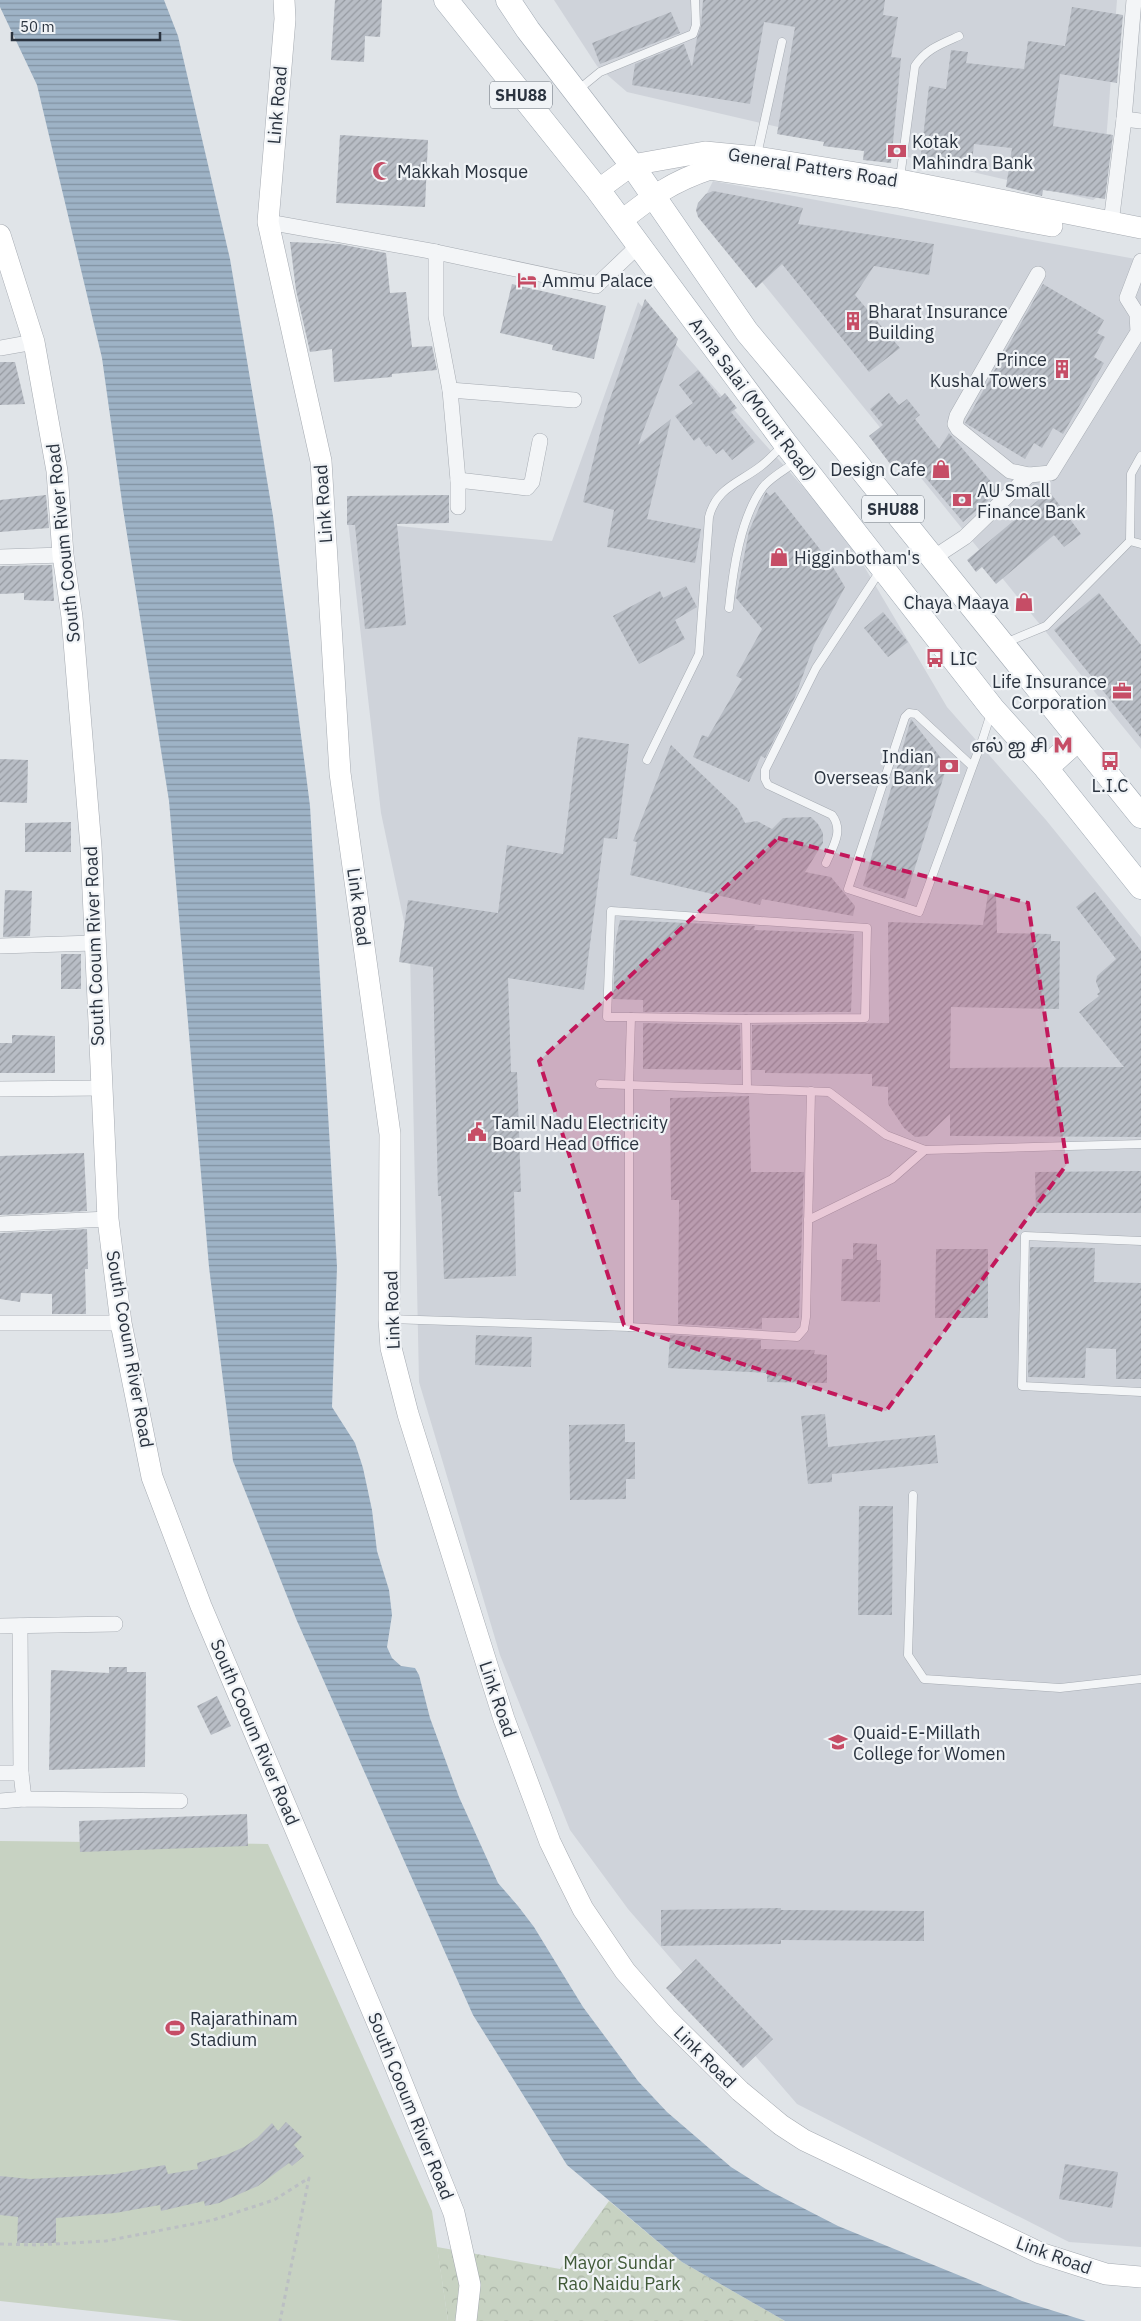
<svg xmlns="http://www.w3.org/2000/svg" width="1141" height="2321" font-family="'IBM Plex Sans','Noto Sans Tamil',sans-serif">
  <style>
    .built { fill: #cfd3da }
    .forest { fill: url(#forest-crowns) }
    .pitch { fill: #c7d2c2 }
    .water { fill: url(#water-rules) }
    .building { fill: url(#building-hatch) }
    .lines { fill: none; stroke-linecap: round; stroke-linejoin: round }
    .lane-casing { stroke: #a6abb2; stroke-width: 9 }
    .street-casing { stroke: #a6abb2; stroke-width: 16 }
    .secondary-casing { stroke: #a6abb2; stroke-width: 22 }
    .primary-casing { stroke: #a0a9b3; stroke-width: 25 }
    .path { stroke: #bbbfc3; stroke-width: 3; stroke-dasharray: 4 4; stroke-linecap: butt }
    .lane { stroke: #f3f5f7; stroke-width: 8 }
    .street { stroke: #f3f5f7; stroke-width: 15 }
    .secondary { stroke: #fff; stroke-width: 21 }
    .primary { stroke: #fff; stroke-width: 24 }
    .marked { fill: #c2185b; fill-opacity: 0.2; stroke: #c2185b; stroke-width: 4; stroke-dasharray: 10 6; stroke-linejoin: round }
    .labels { text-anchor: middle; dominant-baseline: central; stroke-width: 4.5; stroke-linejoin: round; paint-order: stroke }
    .shield { fill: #f0f3f6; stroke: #656d76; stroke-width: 1 }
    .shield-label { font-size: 16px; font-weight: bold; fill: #2a333f }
    .street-label { font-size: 18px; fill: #2a333f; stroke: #f0f3f6 }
    .poi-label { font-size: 18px; fill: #2a333f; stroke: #f0f3f6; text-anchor: start }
    .park-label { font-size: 18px; fill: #405a38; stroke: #f0f3f6 }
  </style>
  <defs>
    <pattern id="forest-crowns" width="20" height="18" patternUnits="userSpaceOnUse" patternTransform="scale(1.25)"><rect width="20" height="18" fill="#c7d2c2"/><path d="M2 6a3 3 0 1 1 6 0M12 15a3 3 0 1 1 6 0" fill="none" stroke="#abb5a8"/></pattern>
    <pattern id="water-rules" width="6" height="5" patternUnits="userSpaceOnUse" patternTransform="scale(1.25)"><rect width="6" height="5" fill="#9eb3c6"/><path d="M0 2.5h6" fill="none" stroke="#8192a2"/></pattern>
    <pattern id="building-hatch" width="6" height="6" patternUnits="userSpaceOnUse" patternTransform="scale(1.25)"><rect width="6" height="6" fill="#b8bdc5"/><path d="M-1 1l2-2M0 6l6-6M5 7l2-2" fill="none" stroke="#969aa1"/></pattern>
  </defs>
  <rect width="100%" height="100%" fill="#e0e4e8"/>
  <g class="built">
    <polygon points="554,0 1117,0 1102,194 1093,200 627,92 597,66"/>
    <polygon points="713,181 1141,260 1141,749 706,213 706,195"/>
    <polygon points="638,302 845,534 947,707 1046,820 1141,937 1141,2247 1069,2242 797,2104 628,1909 570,1830 500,1655 419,1382 410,950 381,813 348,521 552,541"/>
  </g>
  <polygon class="forest" points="609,2201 682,2262 785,2321 448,2321 437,2247 560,2269"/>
  <polygon class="pitch" points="0,1841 268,1844 432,2211 448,2321 183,2321 0,2301"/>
  <polygon class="water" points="0,0 164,0 178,36 230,259 273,516 310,806 337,1267 332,1407 355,1443 363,1468 372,1510 377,1551 389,1590 392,1615 387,1647 392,1658 401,1666 415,1668 419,1675 430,1718 459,1797 498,1883 518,1906 534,1927 583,2007 638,2081 667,2112 731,2167 766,2189 838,2226 1022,2301 1086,2321 785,2321 682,2262 567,2165 473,2015 297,1621 233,1461 209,1267 169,801 123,509 102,358 37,85 0,7"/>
  <g class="building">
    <polygon points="335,0 382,0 380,37 365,36 364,62 331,60"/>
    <polygon points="703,0 885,0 883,15 898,17 891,57 901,58 891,163 863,160 864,151 823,146 824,142 777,134 795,27 764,22 750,104 632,85 635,64 684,44 692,67 697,38 701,26"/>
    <polygon points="1072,7 1123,15 1117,83 1060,74 1053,126 1113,135 1105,199 1043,190 1042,196 1006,187 1012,148 974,144 971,169 920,163 929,86 946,89 951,50 968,52 966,63 1024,69 1028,41 1065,46"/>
    <polygon points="671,12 680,33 600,64 592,43"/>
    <polygon points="340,135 428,140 425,207 336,203"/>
    <polygon points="713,191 803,208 798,224 934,244 929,275 874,266 855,295 900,348 869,372 782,264 756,288 698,217 696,210 698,203 706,194"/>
    <polygon points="290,242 339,244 386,253 390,293 406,292 412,347 432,346 437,370 392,374 392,377 334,382 332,349 310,352 296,290"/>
    <polygon points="512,284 606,306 594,359 552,350 553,345 500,333"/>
    <polygon points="1043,284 1104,320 1097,333 1105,337 1094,357 1104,363 1063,434 1053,428 1042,448 1034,443 1025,459 965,423"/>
    <polygon points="645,299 678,339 638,445 671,419 647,519 701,529 695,563 607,547 614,510 583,502 605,413"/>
    <polygon points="0,362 15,362 25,404 0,405"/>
    <polygon points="698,370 720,398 725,393 737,408 731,412 755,442 732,460 723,449 716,454 709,445 706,447 699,437 694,441 675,416 693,403 679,385"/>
    <polygon points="889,393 899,405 907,399 920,415 915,419 939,449 949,433 999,491 963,522 914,464 905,471 897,460 891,465 869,436 883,425 870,409"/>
    <polygon points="1049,491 1081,534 1064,547 1054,535 996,584 982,567 976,572 967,560"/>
    <polygon points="766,492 770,496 775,492 830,562 845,587 814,645 795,697 765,758 761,756 749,782 693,757 702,735 708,737 742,679 736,676 762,629 736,598 749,531"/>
    <polygon points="46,495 49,528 0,532 0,500"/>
    <polygon points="449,495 449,523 397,524 406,625 365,629 355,525 347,525 347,496"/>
    <polygon points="52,565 54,601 24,600 24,593 0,594 0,566"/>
    <polygon points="686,586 697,607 675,620 685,639 639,664 613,616 660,591 663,598"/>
    <polygon points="1099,593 1141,645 1141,738 1054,630"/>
    <polygon points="883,612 908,642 888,657 864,628"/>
    <polygon points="911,719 947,766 905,899 863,886"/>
    <polygon points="578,737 629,744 617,839 604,838 584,990 508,978 511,1072 517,1072 521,1192 514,1192 516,1276 444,1279 441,1196 438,1196 433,967 399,962 408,900 498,913 507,845 563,854"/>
    <polygon points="671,745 738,809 745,823 757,821 772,829 783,818 811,817 818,824 823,833 823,843 805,872 831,877 855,906 853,916 762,899 760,905 630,875 637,842 633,841"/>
    <polygon points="0,759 28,760 27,803 0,802"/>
    <polygon points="71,822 71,852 25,852 25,823"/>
    <polygon points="5,890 32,891 30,936 3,937"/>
    <polygon points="1095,892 1141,951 1141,1137 950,1136 950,1114 927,1136 915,1137 904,1128 888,1104 888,1087 872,1086 872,1074 765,1073 765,1070 752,1070 752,1025 889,1023 888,922 983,925 988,894 996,895 997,933 1051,934 1051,941 1060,941 1059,1009 951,1007 950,1068 1124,1067 1079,1012 1099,996 1097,994 1100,992 1096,982 1097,976 1116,959 1076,907"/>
    <polygon points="620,920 755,926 754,930 854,934 851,1012 643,1012 643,1000 613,999 616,938"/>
    <rect x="61" y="954" width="20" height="35"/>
    <polygon points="643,1023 740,1025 741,1070 643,1069"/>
    <polygon points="12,1035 55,1036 55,1073 0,1073 0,1043 12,1043"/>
    <polygon points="749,1096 751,1172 804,1172 799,1318 762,1318 762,1329 678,1324 679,1200 671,1200 670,1098"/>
    <polygon points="84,1153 87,1211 0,1215 0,1156"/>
    <polygon points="1141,1171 1141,1213 1036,1213 1035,1172"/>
    <polygon points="87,1229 88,1269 85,1269 86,1314 52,1314 52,1294 21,1293 20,1302 0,1299 0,1233"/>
    <polygon points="853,1243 877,1244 877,1260 881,1260 880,1302 841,1301 842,1259 853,1259"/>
    <polygon points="1030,1247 1095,1248 1094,1282 1141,1283 1141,1379 1116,1379 1116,1349 1086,1348 1085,1378 1028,1377"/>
    <polygon points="936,1249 988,1249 988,1318 935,1318"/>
    <polygon points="476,1335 532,1337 531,1367 475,1365"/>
    <polygon points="670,1335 761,1340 761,1349 815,1350 814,1354 827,1355 827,1383 767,1382 767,1373 668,1368"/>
    <polygon points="825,1414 828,1447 935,1435 938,1463 832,1474 832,1482 808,1484 801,1416"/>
    <polygon points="625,1424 625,1442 635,1442 635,1479 626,1479 626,1499 570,1500 569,1425"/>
    <polygon points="859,1506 893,1506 892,1615 858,1615"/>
    <polygon points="109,1667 127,1667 127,1672 146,1672 145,1767 49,1770 51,1670 109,1673"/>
    <polygon points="217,1696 231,1726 211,1735 197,1706"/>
    <polygon points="247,1814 248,1846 80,1852 79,1821"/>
    <polygon points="781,1908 781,1910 924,1911 924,1941 781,1940 781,1944 661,1946 661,1910"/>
    <polygon points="696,1959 773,2039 743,2068 666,1988"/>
    <polygon points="286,2122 302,2137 294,2145 304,2156 292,2166 289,2163 258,2186 219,2203 205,2206 204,2201 161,2211 160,2205 115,2213 56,2218 56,2243 17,2243 18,2217 0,2215 0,2176 30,2179 85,2176 115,2174 165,2165 168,2174 198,2169 197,2163 226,2155 244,2147 257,2138 272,2123 278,2131"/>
    <polygon points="1065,2164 1118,2172 1112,2208 1059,2199"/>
  </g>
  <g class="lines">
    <g class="lane-casing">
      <g id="lane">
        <polyline points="578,90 600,72 693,34 696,25 695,0"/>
        <polyline points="757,155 782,42"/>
        <path d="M900,178L915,66C926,49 941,44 959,36"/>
        <polyline points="1130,541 1131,474 1141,456"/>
        <path d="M729,608C733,571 740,518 763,487C771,477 786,469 797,461"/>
        <polyline points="1005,643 1046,626 1130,541 1141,544"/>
        <path d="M647,760L699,654L709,517C716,488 739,483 761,466C769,460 776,452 784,444"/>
        <polyline points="972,766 916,714 909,713 905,717 848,889 919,912 983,738 991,713"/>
        <path d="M826,863C833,846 844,831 832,815L768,785L765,779V770L816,668L880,571"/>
        <polyline points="631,1017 607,1017 611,911 867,928 865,1018 746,1019 747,1089"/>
        <polyline points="600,1084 829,1092 886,1135 925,1150 1141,1144"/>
        <polyline points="808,1220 892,1179 925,1150"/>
        <polyline points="1141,1241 1025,1236 1022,1386 1141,1392"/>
        <polyline points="389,1319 629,1327 629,1084 631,1017 746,1019"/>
        <polyline points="629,1327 797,1337 804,1329 806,1317 811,1091"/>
        <polyline points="913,1495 908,1655 924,1679 1060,1688 1141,1679"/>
      </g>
    </g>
    <g class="street-casing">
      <g id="street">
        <polyline points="1124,119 1141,121"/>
        <polyline points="268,222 436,252 596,286 638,246"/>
        <polyline points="1111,223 1124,119 1134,0"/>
        <polyline points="436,252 436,316 450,390 458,480 458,507"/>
        <polyline points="1038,274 957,416 955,424 958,429 1010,471 1029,475 1051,473 1138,332 1137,314 1127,298 1141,261"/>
        <polyline points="0,348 34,342"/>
        <polyline points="450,390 574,400"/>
        <polyline points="458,480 527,488 532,482 540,441"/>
        <polyline points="0,557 63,555"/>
        <polyline points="933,558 965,537 1029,475"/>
        <polyline points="0,946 94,943"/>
        <polyline points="0,1089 101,1088"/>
        <polyline points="0,1224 108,1219"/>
        <polyline points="0,1323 121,1323"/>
        <polyline points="0,1626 115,1624"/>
        <polyline points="20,1626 21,1773 24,1799"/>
        <polyline points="0,1773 21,1773"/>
        <polyline points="0,1801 24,1799 180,1801"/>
      </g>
    </g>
    <g class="secondary-casing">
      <g id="secondary">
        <polyline points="284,0 285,19 268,222 321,461 340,773 390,1134 389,1319 391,1348 408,1414 504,1719 550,1842 567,1877 583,1909 625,1971 666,2018 740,2091 781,2125 804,2140 1040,2253 1106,2274 1141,2277"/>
        <polyline points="598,190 632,165 705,152 757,157 900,180 1141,228"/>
        <path d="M621,221C653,196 671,182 710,169L898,197L1052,226"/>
        <polyline points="0,235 34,342 57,471 63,555 72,617 91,847 108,1219 121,1323 152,1477 201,1606 386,2043 454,2213 470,2285 466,2321"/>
      </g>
    </g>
    <g class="primary-casing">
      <g id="primary">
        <polyline points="446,0 598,190 785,443 992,708 1046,768 1141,887"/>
        <polyline points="508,0 528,30 632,165 747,332 845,449 1141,816"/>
        <polyline points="1046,768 1078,739"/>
      </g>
    </g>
    <polyline class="path" points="0,2244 37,2245 106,2241 213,2220 274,2200 309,2178 280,2321"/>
    <use href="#lane" class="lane"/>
    <use href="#street" class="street"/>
    <use href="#secondary" class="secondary"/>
    <use href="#primary" class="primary"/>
  </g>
  <path class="marked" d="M778,838L1028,903L1067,1164L886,1411L624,1325L539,1061Z"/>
  <defs>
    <g id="bank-bare" transform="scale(1.5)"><path d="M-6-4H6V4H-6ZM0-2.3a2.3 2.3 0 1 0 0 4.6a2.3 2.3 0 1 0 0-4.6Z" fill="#c64d66" stroke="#f0f3f6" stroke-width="2.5" paint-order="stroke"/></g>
    <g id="mosque-bare" transform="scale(1.5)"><path d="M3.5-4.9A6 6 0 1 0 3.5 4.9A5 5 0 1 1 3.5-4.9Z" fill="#c64d66" stroke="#f0f3f6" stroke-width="2.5" paint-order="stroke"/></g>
    <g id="hotel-bare" transform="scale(1.5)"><path d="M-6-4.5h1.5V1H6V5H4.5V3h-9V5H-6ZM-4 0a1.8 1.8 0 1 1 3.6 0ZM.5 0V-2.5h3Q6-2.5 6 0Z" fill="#c64d66" stroke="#f0f3f6" stroke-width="2.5" paint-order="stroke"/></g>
    <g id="building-bare" transform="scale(1.5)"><path d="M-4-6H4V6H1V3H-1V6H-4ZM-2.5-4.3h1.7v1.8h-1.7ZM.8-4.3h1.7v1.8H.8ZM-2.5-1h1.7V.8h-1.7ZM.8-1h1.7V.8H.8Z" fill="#c64d66" stroke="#f0f3f6" stroke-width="2.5" paint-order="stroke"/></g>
    <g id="shop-bare" transform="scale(1.5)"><path d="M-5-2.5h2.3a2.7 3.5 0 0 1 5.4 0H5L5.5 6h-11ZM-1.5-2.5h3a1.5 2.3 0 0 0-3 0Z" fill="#c64d66" stroke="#f0f3f6" stroke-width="2.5" paint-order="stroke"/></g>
    <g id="bus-bare" transform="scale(1.5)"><path d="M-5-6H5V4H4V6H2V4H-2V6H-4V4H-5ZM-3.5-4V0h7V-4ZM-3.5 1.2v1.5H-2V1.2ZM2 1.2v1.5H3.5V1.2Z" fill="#c64d66" stroke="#f0f3f6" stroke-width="2.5" paint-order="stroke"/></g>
    <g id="office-bare" transform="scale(1.5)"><path d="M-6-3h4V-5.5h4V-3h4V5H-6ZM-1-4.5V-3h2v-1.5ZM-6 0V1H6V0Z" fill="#c64d66" stroke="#f0f3f6" stroke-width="2.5" paint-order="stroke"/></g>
    <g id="metro-bare" transform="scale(1.5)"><path d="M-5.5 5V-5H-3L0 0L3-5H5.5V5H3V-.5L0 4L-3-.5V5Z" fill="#c64d66" stroke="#f0f3f6" stroke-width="2.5" paint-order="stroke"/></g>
    <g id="civic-bare" transform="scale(1.5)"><path d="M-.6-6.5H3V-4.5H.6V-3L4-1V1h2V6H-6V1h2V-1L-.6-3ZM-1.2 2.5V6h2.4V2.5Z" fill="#c64d66" stroke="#f0f3f6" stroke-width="2.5" paint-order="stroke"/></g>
    <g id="university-bare" transform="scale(1.5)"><path d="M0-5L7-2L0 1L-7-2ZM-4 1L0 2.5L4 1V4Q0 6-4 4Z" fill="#c64d66" stroke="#f0f3f6" stroke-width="2.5" paint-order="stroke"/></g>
    <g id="stadium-bare" transform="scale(1.5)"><path d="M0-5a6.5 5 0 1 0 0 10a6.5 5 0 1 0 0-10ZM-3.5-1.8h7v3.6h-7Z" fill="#c64d66" stroke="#f0f3f6" stroke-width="2.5" paint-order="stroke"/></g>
  </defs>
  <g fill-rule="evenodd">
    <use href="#bank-bare" x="897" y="151"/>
    <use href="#mosque-bare" x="382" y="171"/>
    <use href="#hotel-bare" x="527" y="280"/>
    <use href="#building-bare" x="853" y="321"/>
    <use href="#building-bare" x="1062" y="369"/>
    <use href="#shop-bare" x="941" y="469"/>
    <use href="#bank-bare" x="962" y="500"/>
    <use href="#shop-bare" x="779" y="557"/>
    <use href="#shop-bare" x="1024" y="602"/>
    <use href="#bus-bare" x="935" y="658"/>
    <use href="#office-bare" x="1122" y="691"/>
    <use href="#metro-bare" x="1063" y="745"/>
    <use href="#bus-bare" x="1110" y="761"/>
    <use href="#bank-bare" x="949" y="766"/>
    <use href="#civic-bare" x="477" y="1132"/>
    <use href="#university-bare" x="838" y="1742"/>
    <use href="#stadium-bare" x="175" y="2028"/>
  </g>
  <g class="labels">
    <g class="shield">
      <rect x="490" y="81.5" width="62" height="27" rx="4"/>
      <rect x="862" y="495.5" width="62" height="27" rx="4"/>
    </g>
    <g class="shield-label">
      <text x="521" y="95">SHU88</text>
      <text x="893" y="509">SHU88</text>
    </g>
    <g class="street-label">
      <text transform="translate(277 105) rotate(-85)">Link Road</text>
      <text transform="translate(813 167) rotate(9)">General Patters Road</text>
      <text transform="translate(753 399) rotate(53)">Anna Salai (Mount Road)</text>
      <text transform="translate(323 504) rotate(-94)">Link Road</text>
      <text transform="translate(63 543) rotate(-96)">South Cooum River Road</text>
      <text transform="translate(359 907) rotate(82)">Link Road</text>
      <text transform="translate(94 946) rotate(-92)">South Cooum River Road</text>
      <text transform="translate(392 1310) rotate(-92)">Link Road</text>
      <text transform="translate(130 1349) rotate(80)">South Cooum River Road</text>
      <text transform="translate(498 1699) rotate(71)">Link Road</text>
      <text transform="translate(255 1732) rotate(67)">South Cooum River Road</text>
      <text transform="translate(705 2057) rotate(45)">Link Road</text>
      <text transform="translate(411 2106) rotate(68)">South Cooum River Road</text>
      <text transform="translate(1054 2255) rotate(20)">Link Road</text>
    </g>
    <g class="poi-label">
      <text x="912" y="141">Kotak<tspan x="912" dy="21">Mahindra Bank</tspan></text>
      <text x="397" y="171">Makkah Mosque</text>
      <text x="542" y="280">Ammu Palace</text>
      <text x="868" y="311">Bharat Insurance<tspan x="868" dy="21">Building</tspan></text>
      <text x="1047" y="359" text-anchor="end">Prince<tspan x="1047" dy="21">Kushal Towers</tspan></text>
      <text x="926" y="469" text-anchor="end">Design Cafe</text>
      <text x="977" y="490">AU Small<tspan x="977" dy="21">Finance Bank</tspan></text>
      <text x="794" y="557">Higginbotham's</text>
      <text x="1009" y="602" text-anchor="end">Chaya Maaya</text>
      <text x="950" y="658">LIC</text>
      <text x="1107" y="681" text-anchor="end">Life Insurance<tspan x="1107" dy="21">Corporation</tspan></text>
      <text x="1048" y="745" text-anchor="end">எல் ஐ சி</text>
      <text x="934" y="756" text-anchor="end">Indian<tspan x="934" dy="21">Overseas Bank</tspan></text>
      <text x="1110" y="785" text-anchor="middle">L.I.C</text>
      <text x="492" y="1122">Tamil Nadu Electricity<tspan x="492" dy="21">Board Head Office</tspan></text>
      <text x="853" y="1732">Quaid-E-Millath<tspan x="853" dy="21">College for Women</tspan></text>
      <text x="190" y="2018">Rajarathinam<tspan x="190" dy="21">Stadium</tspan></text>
    </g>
    <g class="park-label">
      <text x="619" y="2262">Mayor Sundar<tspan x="619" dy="21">Rao Naidu Park</tspan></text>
    </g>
  </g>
  <path d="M12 32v8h148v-8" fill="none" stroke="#2a333f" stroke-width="2.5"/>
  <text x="20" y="32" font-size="15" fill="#2a333f" stroke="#f0f3f6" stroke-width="4" paint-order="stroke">50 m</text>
</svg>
